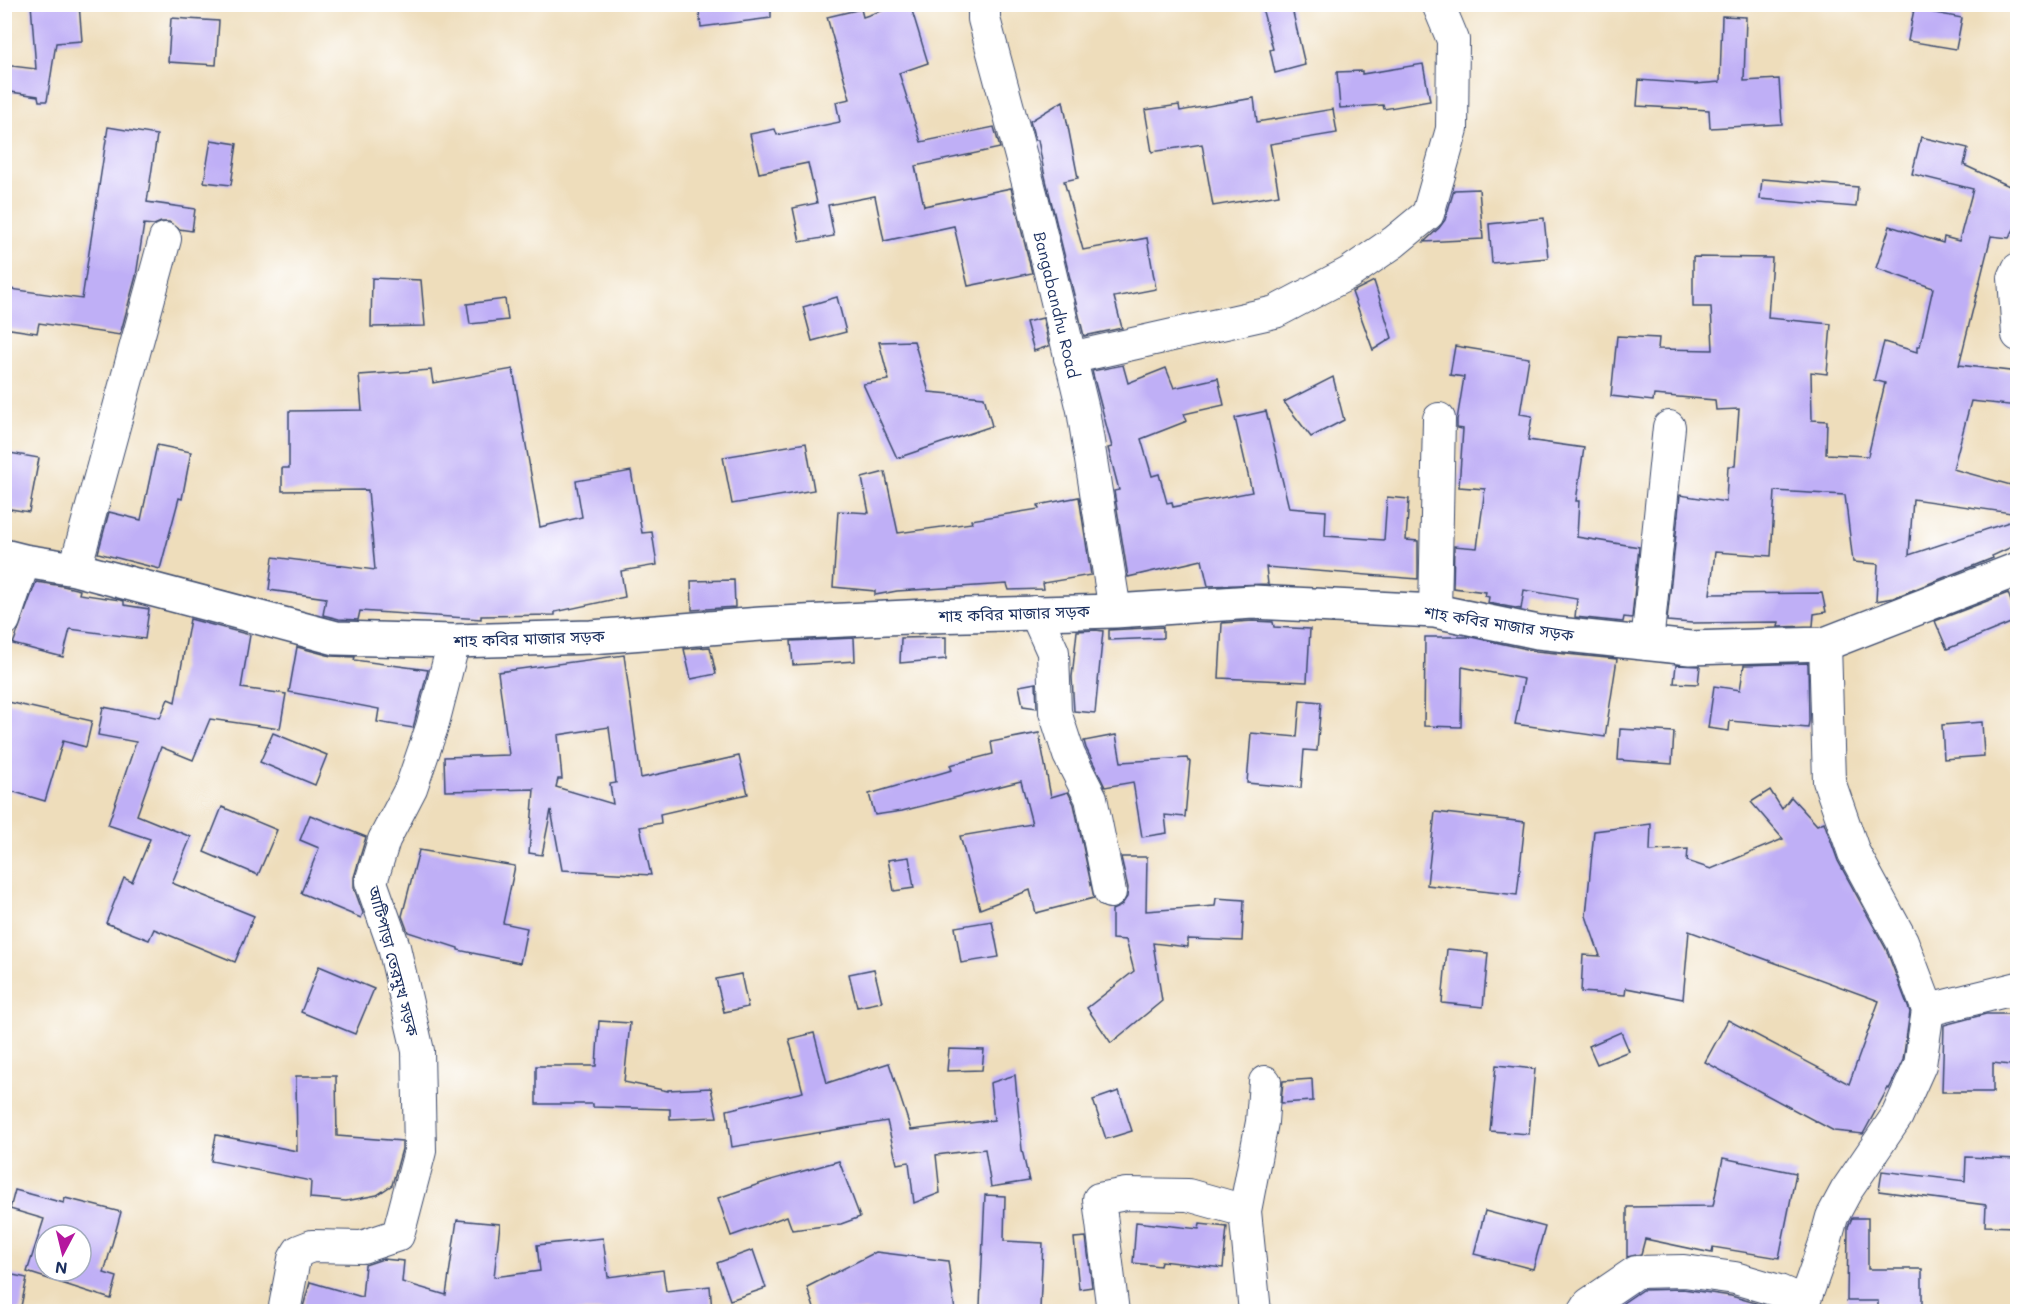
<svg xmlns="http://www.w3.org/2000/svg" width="2022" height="1316" font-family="Mali,'Noto Sans Bengali',sans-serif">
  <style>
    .building { fill: #bfaff6; fill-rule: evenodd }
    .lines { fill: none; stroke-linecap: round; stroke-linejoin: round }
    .minor-casing { stroke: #3b496c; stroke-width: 34 }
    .tertiary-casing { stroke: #3b496c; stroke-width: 36 }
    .minor { stroke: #fff; stroke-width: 32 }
    .tertiary { stroke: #fff; stroke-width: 33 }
    .labels { text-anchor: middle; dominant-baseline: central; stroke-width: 5; stroke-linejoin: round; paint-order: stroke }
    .street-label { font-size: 16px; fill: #1b2f5e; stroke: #fff }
  </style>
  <rect width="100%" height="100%" fill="#fff"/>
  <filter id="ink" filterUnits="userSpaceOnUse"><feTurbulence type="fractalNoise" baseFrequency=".0167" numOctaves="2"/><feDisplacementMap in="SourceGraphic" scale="12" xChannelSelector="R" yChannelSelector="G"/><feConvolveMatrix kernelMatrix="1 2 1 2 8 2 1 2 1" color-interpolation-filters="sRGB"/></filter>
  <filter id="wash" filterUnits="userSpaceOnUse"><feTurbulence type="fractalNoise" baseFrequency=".008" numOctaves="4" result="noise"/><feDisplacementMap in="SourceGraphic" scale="24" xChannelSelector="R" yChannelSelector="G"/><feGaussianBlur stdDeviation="1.35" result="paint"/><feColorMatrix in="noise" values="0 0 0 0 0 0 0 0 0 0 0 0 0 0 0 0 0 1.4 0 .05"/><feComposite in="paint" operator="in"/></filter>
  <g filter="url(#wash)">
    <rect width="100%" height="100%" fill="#edb"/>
    <g id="blocks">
      <g class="building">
        <polygon points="31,4 79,4 82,41 56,43 47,101 39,101 38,96 4,91 4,65 36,69"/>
        <polygon points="698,4 771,4 771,18 701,27"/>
        <polygon points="902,4 910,4 928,63 899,73 921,142 994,127 1000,148 915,166 924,206 1011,188 1032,273 968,286 954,226 884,241 875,196 828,205 834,236 800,242 793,208 817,203 808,163 759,173 750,134 775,129 777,135 840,122 836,102 850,99 827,17 861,9 863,17"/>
        <polygon points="1261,4 1291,4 1305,65 1275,73 1270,50 1273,49"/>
        <polygon points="1914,9 1962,18 1956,49 1908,41"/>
        <polygon points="1722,16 1746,17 1744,81 1779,79 1782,124 1710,128 1709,110 1637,106 1639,80 1695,84 1720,82"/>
        <polygon points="171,18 219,21 216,65 168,62"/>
        <polygon points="1423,64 1430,101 1384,109 1383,105 1340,108 1337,72 1362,71 1362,74"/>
        <polygon points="1254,98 1257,122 1333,109 1337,133 1270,144 1279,195 1213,206 1202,144 1152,152 1145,110 1179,105 1180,111"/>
        <polygon points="1063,101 1078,178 1064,181 1083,250 1147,238 1156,289 1114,297 1122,328 1084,336 1044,172 1038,140 1035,140 1030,121"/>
        <polygon points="108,127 157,135 147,202 195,209 192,231 179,229 169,222 161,222 154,225 144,224 136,276 120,335 39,323 37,333 4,328 4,288 82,299"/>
        <polygon points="1921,137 1968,148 1964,165 2018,190 2018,222 2009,238 1991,236 1959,365 2018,372 2018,406 1971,401 1953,469 2018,487 2018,514 1913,499 1909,555 2018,519 2018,544 1992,556 1993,558 1893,598 1876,601 1878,564 1853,562 1845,495 1775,491 1771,556 1715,552 1710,594 1822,593 1826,612 1814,614 1813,626 1778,627 1779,622 1692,623 1667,621 1680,495 1726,502 1728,466 1735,466 1739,409 1716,410 1715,400 1654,395 1653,401 1611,396 1617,336 1659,338 1658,349 1713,350 1711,307 1693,307 1693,257 1772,258 1768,318 1831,324 1827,374 1811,372 1812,420 1827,421 1826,454 1868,456 1885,383 1874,380 1884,342 1917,352 1917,346 1920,346 1933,288 1876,268 1890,226 1943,243 1944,237 1959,241 1973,189 1912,174"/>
        <polygon points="211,140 237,144 231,185 204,182"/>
        <polygon points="1762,179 1858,187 1856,207 1760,199"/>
        <polygon points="1479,189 1483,239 1424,242 1439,228 1445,220 1454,190"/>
        <polygon points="1544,218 1548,258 1492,263 1489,224"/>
        <polygon points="372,278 421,280 425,326 371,327"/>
        <polygon points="1374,281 1392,338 1373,350 1352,292"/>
        <polygon points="837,297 846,332 812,341 803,307"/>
        <polygon points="505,299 508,320 470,324 467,304"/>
        <polygon points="1043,318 1049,346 1034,351 1026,322"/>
        <polygon points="914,341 929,392 984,397 992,426 897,458 863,384 889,380 879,342"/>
        <polygon points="1455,346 1529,358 1520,414 1532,416 1528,440 1584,448 1576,501 1579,501 1577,537 1639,547 1632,618 1624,617 1623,622 1575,617 1577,599 1524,590 1521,609 1488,603 1489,597 1485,596 1486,592 1453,588 1454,546 1477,548 1485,489 1459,487 1463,429 1457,428 1457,420 1464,377 1450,375"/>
        <polygon points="1123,365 1128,383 1166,368 1174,388 1218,378 1224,405 1184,414 1187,421 1141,439 1152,476 1159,474 1167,503 1172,502 1173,507 1252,492 1235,418 1266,411 1289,508 1326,511 1325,536 1384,540 1387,497 1409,499 1406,540 1418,541 1418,579 1266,567 1268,584 1208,586 1202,560 1128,577 1114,491 1119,490 1108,448 1112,447 1092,371"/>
        <polygon points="513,369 540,527 582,517 576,481 631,471 642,533 652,532 657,565 621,571 625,597 555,612 555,615 481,616 481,619 360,611 358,620 339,619 323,615 326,598 269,590 273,557 375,570 368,490 282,491 282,468 289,468 289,411 362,410 359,375 431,370 433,383"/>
        <polygon points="1333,377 1344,420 1311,437 1284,402"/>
        <polygon points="806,443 814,490 732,504 723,457"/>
        <polygon points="157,445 191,452 182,499 179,498 160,569 98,553 109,512 141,520"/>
        <polygon points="4,452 39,458 29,512 4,508"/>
        <polygon points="885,472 898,533 972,523 971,520 1039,509 1038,505 1079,497 1091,575 1043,583 1044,589 1009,590 1007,584 897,591 875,595 875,591 833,587 838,511 869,513 862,478"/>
        <polygon points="734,580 735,607 692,610 691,581"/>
        <polygon points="36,582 63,586 80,590 79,594 120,600 124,601 124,605 149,609 145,639 70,629 63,657 13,644"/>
        <polygon points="2008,593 2018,620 1947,649 1935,621"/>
        <polygon points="190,619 250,635 241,688 286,694 280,729 210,719 193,760 161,747 137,815 191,837 172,883 254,916 235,962 154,929 149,940 106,923 124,878 132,882 150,839 108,825 136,742 98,735 103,707 160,718 168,699 175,702"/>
        <polygon points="1253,621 1273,622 1274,627 1310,629 1307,682 1219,678 1222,623"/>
        <polygon points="1163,627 1163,638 1109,640 1109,630"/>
        <polygon points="1096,630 1103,631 1095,713 1074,711 1072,677 1077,631"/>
        <polygon points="946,637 946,659 900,663 901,638"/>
        <polygon points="1425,637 1471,637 1536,651 1617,659 1605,737 1515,724 1524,679 1462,667 1461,727 1424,726"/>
        <polygon points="854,638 855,661 793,665 791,641"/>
        <polygon points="297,647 331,656 355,657 354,660 428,670 413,728 377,722 379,709 289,692"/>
        <polygon points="710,647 716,674 691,679 684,649"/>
        <path d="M624,655L641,778L739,756L748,794L660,814L661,823L640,827L651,875L562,870L551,810L542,855L529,853L534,789L445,791L444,757L509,755L498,672ZM609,727L616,783L610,784L613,804L556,787L558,779H562L558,735Z"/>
        <polygon points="1808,663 1809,721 1808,728 1730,721 1729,731 1708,728 1714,686 1740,690 1744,665"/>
        <polygon points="1676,665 1700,666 1698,684 1674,683"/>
        <polygon points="1036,683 1037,708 1023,706 1019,686"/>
        <polygon points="1300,700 1321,702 1317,751 1304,750 1301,788 1247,783 1251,733 1297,737"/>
        <polygon points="4,701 92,721 86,747 63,741 45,801 4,789"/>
        <polygon points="1982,722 1984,756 1944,759 1942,725"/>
        <polygon points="1620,729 1674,732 1672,764 1618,760"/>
        <polygon points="273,733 327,755 315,785 260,762"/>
        <polygon points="1039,733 1051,797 1068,792 1074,804 1094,898 1036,913 1030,890 980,909 960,836 1032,824 1021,781 902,811 875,815 869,794 952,770 950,765 993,754 991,742"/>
        <polygon points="1116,735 1121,762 1187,758 1188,761 1190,761 1185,817 1165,815 1167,833 1142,837 1133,782 1105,787 1086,748 1084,741"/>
        <polygon points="1770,790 1782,809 1791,797 1817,825 1824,822 1838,861 1886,949 1910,1012 1903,1060 1889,1089 1888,1088 1863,1134 1834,1131 1705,1062 1728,1020 1849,1084 1879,1001 1689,931 1683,999 1626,988 1625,995 1581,992 1583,955 1600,956 1586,916 1594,831 1651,824 1650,851 1688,849 1687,861 1711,869 1783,839 1751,802"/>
        <polygon points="222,807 277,830 258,875 204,852"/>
        <polygon points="1435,812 1525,822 1517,895 1427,885"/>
        <polygon points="310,815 366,837 354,877 354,888 363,913 361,918 301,893 319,848 300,840"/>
        <polygon points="419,850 515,866 503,923 527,928 520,963 458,950 458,948 408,932 402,916"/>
        <polygon points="909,857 914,888 894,891 888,860"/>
        <polygon points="1121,857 1147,857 1146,911 1215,906 1216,898 1244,900 1242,941 1188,939 1188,947 1153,943 1162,1001 1111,1043 1087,1008 1134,971 1126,940 1112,939 1112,910 1121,906 1127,897 1128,888"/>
        <polygon points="992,921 999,957 961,963 955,927"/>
        <polygon points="1447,949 1488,953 1483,1007 1442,1003"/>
        <polygon points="319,966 374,989 355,1034 301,1012"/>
        <polygon points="874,969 882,1002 857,1007 849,974"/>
        <polygon points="741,974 748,1007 724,1012 716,979"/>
        <polygon points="1986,1014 2018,1014 2018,1066 1993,1063 1993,1092 1942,1092 1944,1025"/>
        <polygon points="599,1021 630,1023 624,1082 668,1091 668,1090 711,1088 717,1117 670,1119 670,1109 593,1107 593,1104 536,1104 536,1066 596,1066"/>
        <polygon points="1621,1032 1629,1051 1597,1064 1589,1046"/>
        <polygon points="814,1033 827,1083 889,1063 911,1130 994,1120 990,1083 1015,1075 1022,1150 1029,1181 991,1187 985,1149 936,1155 940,1193 914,1203 909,1162 897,1164 887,1121 732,1147 727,1110 803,1092 789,1039"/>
        <polygon points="949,1049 984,1050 982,1070 947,1071"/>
        <polygon points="1496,1065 1535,1069 1529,1134 1490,1131"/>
        <polygon points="296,1076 336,1076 337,1136 402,1141 402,1149 392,1185 377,1195 346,1201 310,1198 311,1181 211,1161 216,1135 297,1151"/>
        <polygon points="1312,1079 1313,1101 1281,1103 1283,1081"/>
        <polygon points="1119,1091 1132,1131 1106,1139 1093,1100"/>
        <polygon points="1966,1157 2018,1159 2015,1227 1985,1226 1986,1205 1879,1191 1882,1171 1965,1181"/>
        <polygon points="1723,1158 1796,1173 1779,1258 1713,1247 1712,1253 1645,1239 1641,1254 1627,1257 1627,1207 1713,1206"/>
        <polygon points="839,1161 860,1217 841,1224 792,1230 787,1216 731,1236 718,1198 768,1181"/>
        <path d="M15,1190L64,1203L65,1198L121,1212L104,1273L117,1277L111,1299L27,1272L44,1219L10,1209ZM45,1235H81V1271H45Z"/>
        <polygon points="985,1195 1005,1196 1004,1241 1043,1243 1040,1309 980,1306"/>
        <polygon points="1485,1211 1545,1227 1533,1269 1474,1254"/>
        <polygon points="1852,1218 1868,1218 1868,1269 1922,1269 1922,1311 1878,1311 1878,1301 1847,1301 1848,1227"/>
        <polygon points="457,1220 500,1224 494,1277 540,1271 537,1245 603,1238 608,1277 663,1270 666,1291 710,1286 712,1311 302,1311 310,1282 362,1297 365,1265 383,1259 404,1261 402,1282 446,1295"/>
        <polygon points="1136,1222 1199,1229 1200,1224 1227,1227 1223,1268 1161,1261 1160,1266 1133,1263"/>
        <polygon points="1086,1237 1092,1287 1079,1289 1074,1238"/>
        <polygon points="753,1250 766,1288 730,1300 717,1263"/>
        <polygon points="876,1252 948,1261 955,1311 815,1311 807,1287"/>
        <polygon points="4,1273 27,1278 20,1311 4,1311"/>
        <polygon points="1683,1289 1731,1296 1773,1308 1774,1311 1620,1311 1623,1303 1642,1290"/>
      </g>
    </g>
  </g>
  <g filter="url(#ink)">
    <use href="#blocks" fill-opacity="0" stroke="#3b496c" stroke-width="1.5"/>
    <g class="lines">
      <g class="minor-casing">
        <g id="minor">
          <path id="s1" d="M984,4V19L1033,201L1083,410L1115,611"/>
          <polyline points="2018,269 2014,278 2018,335"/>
          <polyline points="1070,358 1275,312 1349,273 1394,242 1428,214 1452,129 1453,40 1438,4"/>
          <polyline points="75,569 165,239"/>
          <polyline points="1435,611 1439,419"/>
          <polyline points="1035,612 1053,652 1055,712 1069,755 1091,798 1110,892"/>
          <polyline points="4,620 24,561"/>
          <polyline points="1647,644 1669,427"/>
          <polyline points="1928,1010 2018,988"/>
          <polyline points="284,1312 294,1259 299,1251 312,1246 362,1247 398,1235 420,1151 418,1051 394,947 371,882 384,840 411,788 432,727 454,641"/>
          <polyline points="1113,1312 1099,1199 1126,1194 1188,1195 1245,1211"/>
          <polyline points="1255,1312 1245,1211 1262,1122 1265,1082"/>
          <polyline points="1584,1312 1589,1304 1636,1272 1684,1271 1735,1278 1779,1291 1804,1302 1824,1246 1832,1217 1846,1191 1897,1116 1920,1065 1928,1010 1902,941 1854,853 1829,781 1825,644"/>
        </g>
      </g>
      <g class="tertiary-casing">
        <polyline id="tertiary" points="4,556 24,561 75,569 336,638 454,641 591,637 761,624 928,616 1115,611 1253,602 1435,611 1538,632 1690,648 1825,644 2018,569"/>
      </g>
      <use href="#minor" class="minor"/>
      <use href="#tertiary" class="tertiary"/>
    </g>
  </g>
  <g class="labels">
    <g class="street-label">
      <text stroke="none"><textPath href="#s1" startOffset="310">Bangabandhu Road</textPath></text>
      <text transform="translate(1014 613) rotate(-2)">শাহ কবির মাজার সড়ক</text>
      <text transform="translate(1499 623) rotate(9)">শাহ কবির মাজার সড়ক</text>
      <text transform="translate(529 638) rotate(-2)">শাহ কবির মাজার সড়ক</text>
      <text transform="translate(394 961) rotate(75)">আটিপাড়া তেরমুখ সড়ক</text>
    </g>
  </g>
  <rect width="2022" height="1316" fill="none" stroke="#fff" stroke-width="24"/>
  <g transform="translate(63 1253) rotate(187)"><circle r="28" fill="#ffffff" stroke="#a4acbf" stroke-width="1.5"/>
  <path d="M0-4.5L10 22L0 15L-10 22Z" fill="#b5179e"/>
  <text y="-9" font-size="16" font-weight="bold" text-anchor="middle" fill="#1b2f5e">N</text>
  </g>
</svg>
